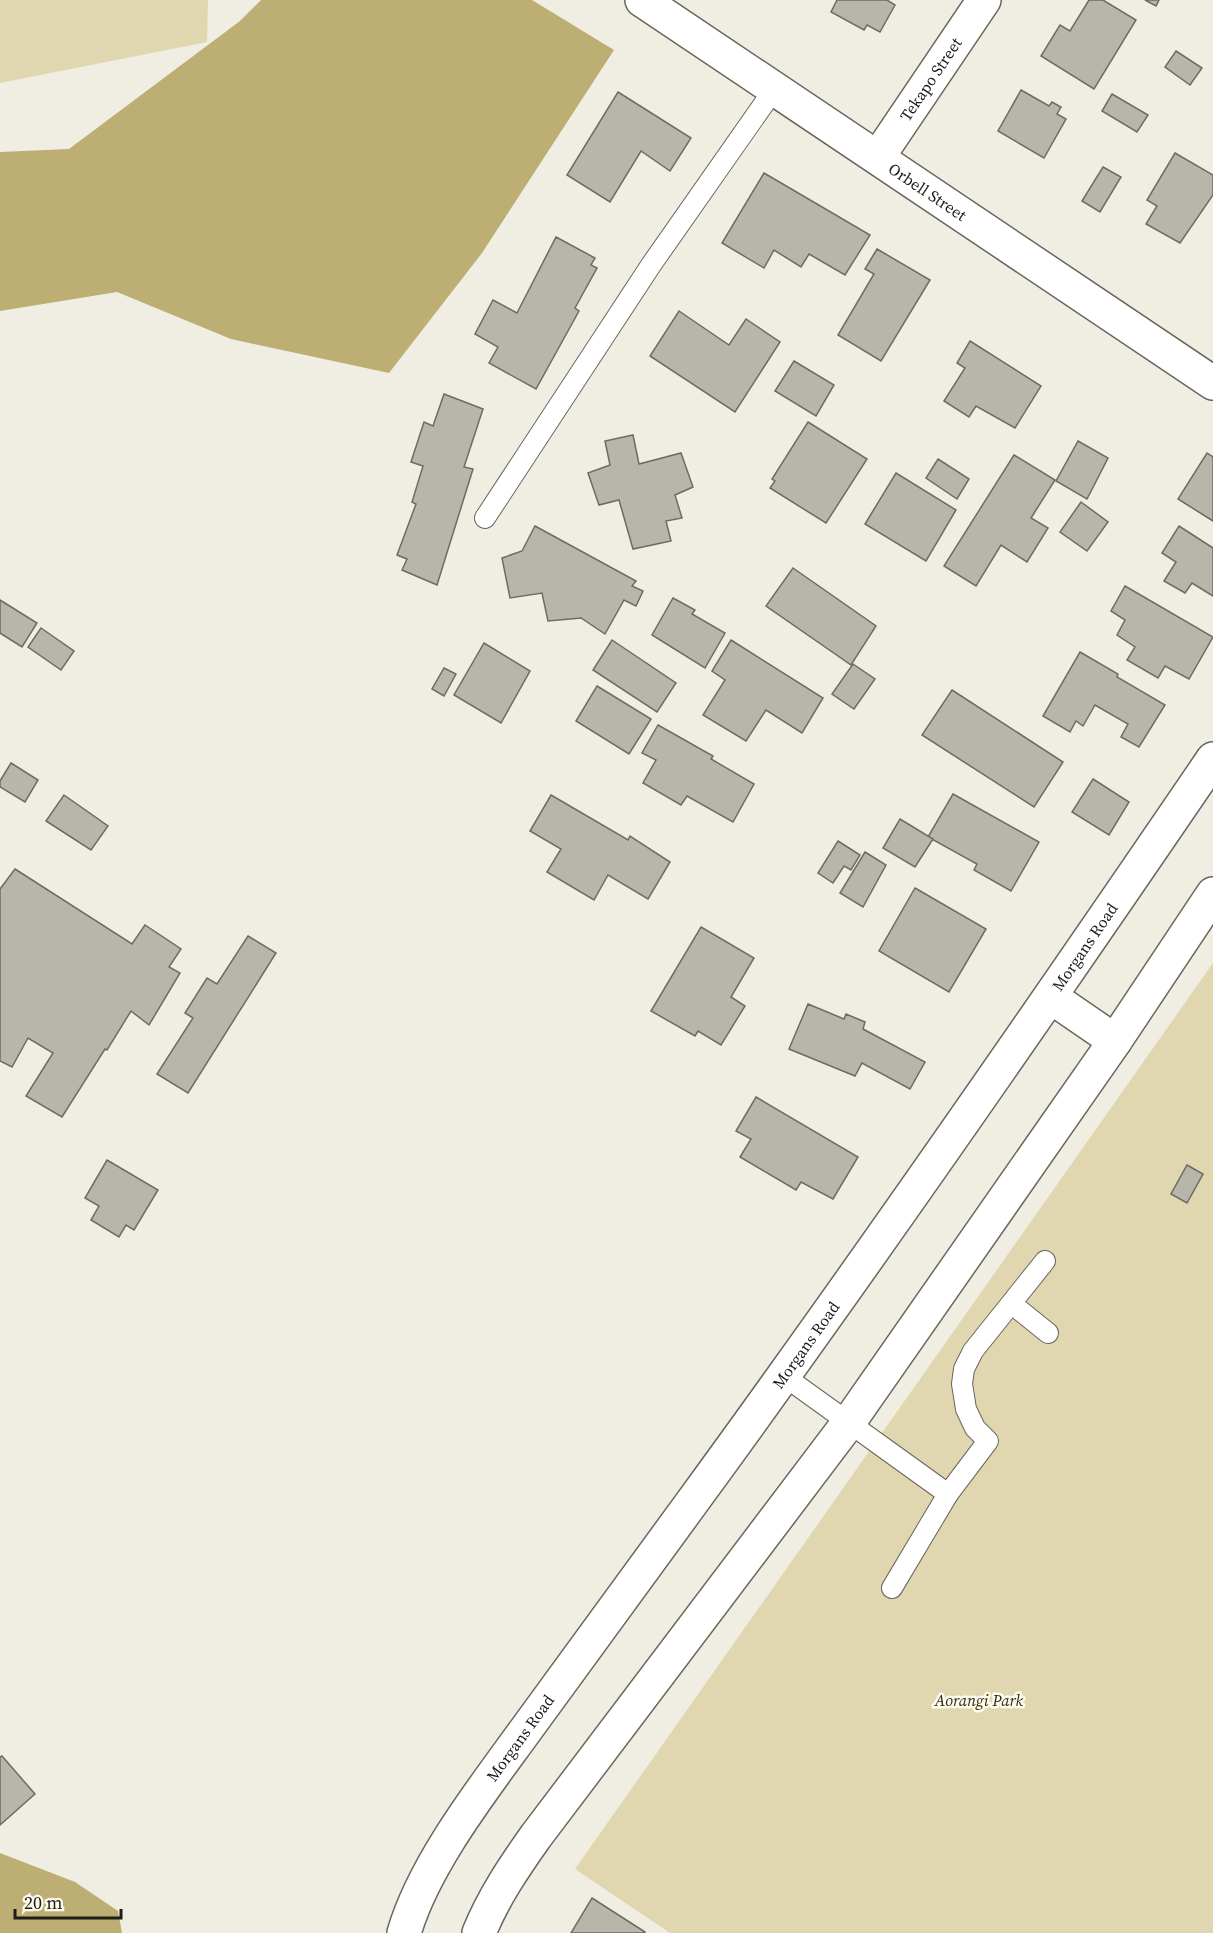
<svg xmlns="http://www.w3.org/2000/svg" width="1213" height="1933" font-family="'Source Serif 4',serif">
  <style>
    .green { fill: #e0d6af }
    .forest { fill: #bdae74 }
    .building { fill: #b8b5aa; stroke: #6e6b61; stroke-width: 1.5 }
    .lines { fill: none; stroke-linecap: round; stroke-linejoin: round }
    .lane-casing { stroke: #69665c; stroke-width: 22 }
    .street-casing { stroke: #69665c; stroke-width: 36 }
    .secondary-casing { stroke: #69665c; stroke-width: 36 }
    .lane { stroke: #fff; stroke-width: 20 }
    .street { stroke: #fff; stroke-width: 33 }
    .secondary { stroke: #fff; stroke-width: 33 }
    .labels { text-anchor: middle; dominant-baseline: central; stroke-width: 5; stroke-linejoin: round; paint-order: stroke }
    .street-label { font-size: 16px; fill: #1e1d19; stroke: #fefbef }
    .park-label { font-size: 16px; font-style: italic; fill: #312a0f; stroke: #fefbef }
  </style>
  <rect width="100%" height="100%" fill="#f0ede2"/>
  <g class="green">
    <polygon points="0,0 208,0 207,42 0,83"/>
    <polygon points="1213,963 1213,1933 670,1933 575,1869"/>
  </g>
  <g class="forest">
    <polygon points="261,0 532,0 614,50 482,253 389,373 231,339 117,292 0,311 0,152 69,149 240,21"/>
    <polygon points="0,1853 75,1882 118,1911 122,1933 0,1933"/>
  </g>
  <g class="building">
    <polygon points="837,0 887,0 895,5 880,32 867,25 864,30 831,12"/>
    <polygon points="1089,0 1103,0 1136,20 1094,89 1041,56 1060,25 1070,31"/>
    <polygon points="1145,0 1159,0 1156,6"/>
    <polygon points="1176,51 1202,68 1190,85 1165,67"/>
    <polygon points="1021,90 1049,106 1052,102 1061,107 1057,114 1066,119 1044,158 998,131"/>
    <polygon points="618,92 691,138 670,171 641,151 610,202 567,175"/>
    <polygon points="1112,94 1148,115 1137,132 1102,111"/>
    <polygon points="1175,153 1213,175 1213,195 1180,243 1146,224 1157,206 1147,200"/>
    <polygon points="1103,167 1121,177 1100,212 1082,201"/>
    <polygon points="764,173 870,235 845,275 809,254 801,267 774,250 764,268 722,243"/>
    <polygon points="556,237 595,258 591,265 597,268 575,308 579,311 536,389 489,363 498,347 475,334 493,300 517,313"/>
    <polygon points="877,249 930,280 881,361 838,335 874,274 865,269"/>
    <polygon points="679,311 729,345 746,319 780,342 735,412 650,356"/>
    <polygon points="970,341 1041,386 1015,428 976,406 969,417 944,401 965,368 957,363"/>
    <polygon points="794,361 834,385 816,416 775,391"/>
    <polygon points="444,394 483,409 464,467 473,469 437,585 402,570 407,559 397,555 416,504 412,502 423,466 411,462 424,422 433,426"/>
    <polygon points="808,422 867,459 826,523 770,488 775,481 772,479"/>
    <polygon points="633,435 639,464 681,453 693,487 675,495 682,518 666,521 671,541 633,549 619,500 599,505 588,473 610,465 605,441"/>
    <polygon points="1078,441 1108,458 1087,499 1056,481"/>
    <polygon points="1207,453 1213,457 1213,521 1178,499"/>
    <polygon points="1014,455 1055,480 1031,518 1048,528 1027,562 1001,545 976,586 944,566"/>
    <polygon points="938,459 969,479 957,499 926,478"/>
    <polygon points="896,473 956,510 926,561 865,524"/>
    <polygon points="1081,502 1108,522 1087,551 1060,532"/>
    <polygon points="535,526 636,581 632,586 643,591 636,606 624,600 605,634 581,618 548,621 542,593 510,598 502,558 522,551"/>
    <polygon points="1179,526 1213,548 1213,596 1192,583 1185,593 1164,581 1176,562 1162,553"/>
    <polygon points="793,568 876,626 851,665 766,606"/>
    <polygon points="1125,586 1213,637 1189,679 1165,666 1158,678 1127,660 1135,647 1117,635 1125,620 1111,611"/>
    <polygon points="673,598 695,610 692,614 725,633 705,668 652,635"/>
    <polygon points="0,600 37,623 22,647 0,633"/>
    <polygon points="41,628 74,651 61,670 28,647"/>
    <polygon points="612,640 676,683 657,712 593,670"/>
    <polygon points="731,640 823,698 802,733 766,710 746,741 703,715 725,680 712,671"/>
    <polygon points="484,643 530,671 501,723 454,695"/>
    <polygon points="1080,652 1118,674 1117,677 1165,705 1139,747 1121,737 1128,724 1095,705 1083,726 1076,721 1070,732 1043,716"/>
    <polygon points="853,664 875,679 854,709 832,694"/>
    <polygon points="444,668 456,674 444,696 432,689"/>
    <polygon points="597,686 651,719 629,754 576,721"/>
    <polygon points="952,690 1063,762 1034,807 922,735"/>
    <polygon points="658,725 713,756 711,759 754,784 733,822 687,796 681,805 643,783 656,760 642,753"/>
    <polygon points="11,763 38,780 25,802 0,787 0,781"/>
    <polygon points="1093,779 1129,802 1109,835 1072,812"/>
    <polygon points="953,794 1039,842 1011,891 974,870 977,864 928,837"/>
    <polygon points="64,795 108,826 91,850 46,821"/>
    <polygon points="551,795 628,840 630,836 670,862 648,899 608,875 594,900 547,872 561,849 530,831"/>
    <polygon points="900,819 933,839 915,867 883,848"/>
    <polygon points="838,841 860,855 851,870 844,866 833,883 818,873"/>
    <polygon points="865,852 886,865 863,907 840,893"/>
    <polygon points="15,869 132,944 145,925 181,949 169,967 180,973 149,1025 131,1011 107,1050 105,1049 62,1117 26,1096 53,1053 28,1038 12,1067 0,1061 0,889"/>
    <polygon points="915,888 986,929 949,992 879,951"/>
    <polygon points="701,927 754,958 731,997 745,1006 721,1045 698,1031 695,1036 651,1011"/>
    <polygon points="248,936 276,953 188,1093 157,1074 193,1018 185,1013 207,978 217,984"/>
    <polygon points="808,1004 844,1019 846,1014 865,1022 863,1029 925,1062 910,1089 862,1063 855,1076 789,1049"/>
    <polygon points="756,1097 858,1157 833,1199 801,1182 796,1190 740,1157 751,1139 736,1131"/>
    <polygon points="107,1160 158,1190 134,1230 126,1225 119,1237 91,1220 99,1206 85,1198"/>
    <polygon points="1187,1165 1203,1174 1187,1203 1171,1194"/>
    <polygon points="2,1756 35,1794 0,1825 0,1757"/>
    <polygon points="592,1898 645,1932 645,1933 571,1933"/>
  </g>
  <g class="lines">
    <g class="lane-casing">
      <g id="lane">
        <polyline points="485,518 651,265 775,88"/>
        <polyline points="1012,1304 1048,1333"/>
        <polyline points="784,1376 948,1494 892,1588"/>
        <polyline points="948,1494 988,1441 975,1428 966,1409 962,1384 964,1369 973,1351 1045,1261"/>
      </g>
    </g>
    <g class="street-casing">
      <g id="street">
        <path id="s1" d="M642,0L1213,383"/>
        <path id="s2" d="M878,157L984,0"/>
      </g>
    </g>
    <g class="secondary-casing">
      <g id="secondary">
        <polyline points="1051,997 1115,1041"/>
        <path id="s3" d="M404,1933C424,1864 483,1789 525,1731C580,1655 635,1580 690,1505C869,1260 1042,1010 1213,759"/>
        <path d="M479,1933C493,1898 514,1867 536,1836L849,1422L1115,1041L1213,894"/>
      </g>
    </g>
    <use href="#lane" class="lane"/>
    <use href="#street" class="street"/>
    <use href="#secondary" class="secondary"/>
  </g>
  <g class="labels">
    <g class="street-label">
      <text stroke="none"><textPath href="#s2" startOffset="94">Tekapo Street</textPath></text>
      <text stroke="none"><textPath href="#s1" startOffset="344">Orbell Street</textPath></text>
      <text stroke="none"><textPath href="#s3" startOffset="1200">Morgans Road</textPath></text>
      <text stroke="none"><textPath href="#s3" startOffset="714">Morgans Road</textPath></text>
      <text stroke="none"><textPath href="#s3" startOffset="228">Morgans Road</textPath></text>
    </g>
    <g class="park-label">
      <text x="979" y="1700">Aorangi Park</text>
    </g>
  </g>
  <path d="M15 1909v9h106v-9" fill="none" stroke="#1e1d19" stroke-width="3"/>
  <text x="24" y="1909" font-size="18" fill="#1e1d19" stroke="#fefbef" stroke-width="4.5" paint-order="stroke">20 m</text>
</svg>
